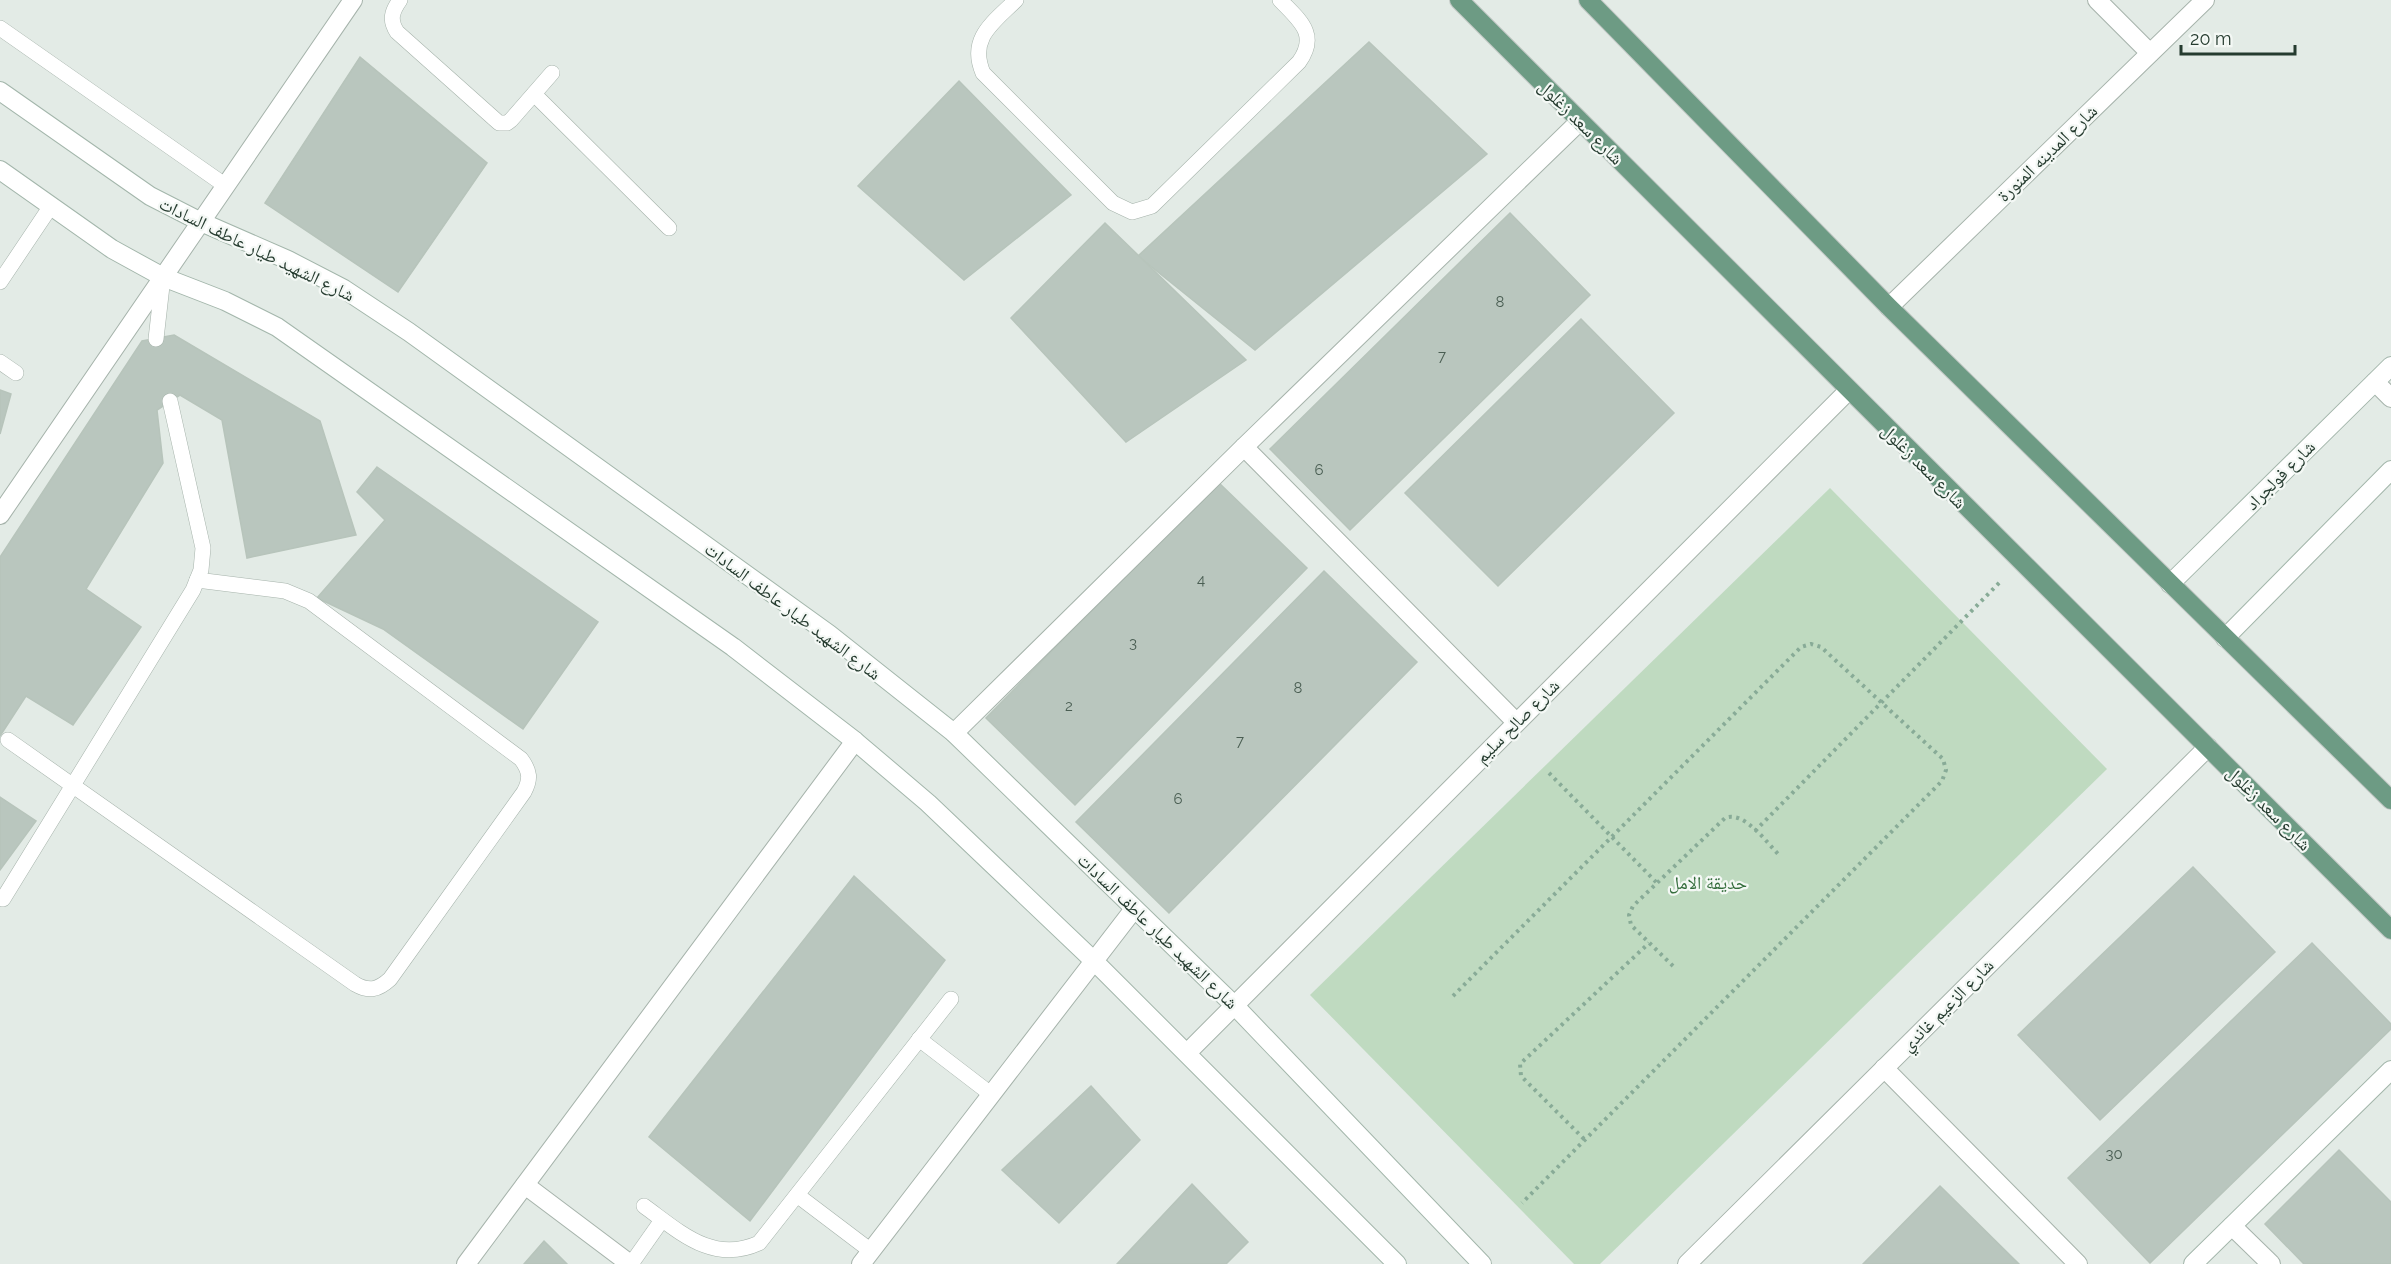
<svg xmlns="http://www.w3.org/2000/svg" width="2391" height="1264" font-family="Raleway,'Noto Naskh Arabic',sans-serif">
  <style>
    .green { fill: #bfdac0 }
    .building { fill: #b9c6be; stroke: #b7c4bb; stroke-width: 1.5 }
    .lines { fill: none; stroke-linecap: round; stroke-linejoin: round }
    .lane-casing { stroke: #a6b3ab; stroke-width: 16 }
    .street-casing { stroke: #a6b3ab; stroke-width: 20 }
    .secondary-casing { stroke: #a3b6ab; stroke-width: 20 }
    .primary-casing { stroke: #c2c8c5; stroke-width: 20 }
    .path { stroke: #88ab97; stroke-width: 4; stroke-dasharray: 3 4.5; stroke-linecap: butt }
    .lane { stroke: #fff; stroke-width: 15 }
    .street { stroke: #fff; stroke-width: 18 }
    .secondary { stroke: #fff; stroke-width: 18 }
    .primary { stroke: #6d9b84; stroke-width: 18 }
    .labels { text-anchor: middle; dominant-baseline: central; stroke-width: 4.5; stroke-linejoin: round; paint-order: stroke }
    .number-label { font-size: 15px; fill: #4a5e53 }
    .street-label { font-size: 18px; fill: #253b2f; stroke: #f4f8f5 }
    .park-label { font-size: 18px; fill: #346d3c; stroke: #f4f8f5 }
  </style>
  <rect width="100%" height="100%" fill="#e3ebe6"/>
  <polygon class="green" points="1830,488 2107,769 1600,1264 1574,1264 1310,995"/>
  <g class="building">
    <polygon points="1369,42 1487,154 1255,350 1138,256"/>
    <polygon points="360,57 487,163 398,292 265,203"/>
    <polygon points="959,81 1071,195 964,280 858,186"/>
    <polygon points="1510,213 1590,295 1350,530 1270,449"/>
    <polygon points="1105,223 1246,360 1126,442 1011,318"/>
    <polygon points="1581,319 1674,413 1498,586 1405,493"/>
    <polygon points="174,335 320,421 356,535 247,558 222,420 180,395 157,410 163,463 86,589 141,627 73,725 26,696 0,736 0,557 142,341"/>
    <polygon points="0,390 11,394 0,434"/>
    <polygon points="377,467 598,622 523,729 383,629 317,598 385,520 357,492"/>
    <polygon points="1218,482 1307,568 1075,805 986,718"/>
    <polygon points="1324,571 1417,662 1169,913 1076,822"/>
    <polygon points="0,797 36,821 0,870"/>
    <polygon points="2193,867 2275,952 2100,1120 2018,1035"/>
    <polygon points="854,876 945,960 750,1221 649,1137"/>
    <polygon points="2312,943 2391,1024 2391,1029 2150,1263 2068,1178"/>
    <polygon points="1091,1086 1140,1140 1059,1223 1002,1170"/>
    <polygon points="2339,1150 2391,1202 2391,1264 2304,1264 2265,1224"/>
    <polygon points="1192,1184 1248,1242 1226,1264 1117,1264"/>
    <polygon points="1940,1186 2019,1264 1863,1264"/>
    <polygon points="544,1241 567,1264 524,1264"/>
  </g>
  <g class="lines">
    <g class="lane-casing">
      <g id="lane">
        <path d="M400,0C392,11 389,20 397,32L499,123H507L511,120L552,73"/>
        <path d="M1016,0C994,22 968,38 983,73L1113,203L1132,212L1152,206L1299,62C1319,34 1299,20 1280,0"/>
        <polyline points="0,28 226,186"/>
        <polyline points="534,94 669,228"/>
        <polyline points="0,282 51,206"/>
        <polyline points="156,339 163,277"/>
        <polyline points="0,362 16,373"/>
        <path d="M8,740L355,984C369,992 378,990 390,979L524,792C531,779 530,771 521,759L309,601L285,591L197,580"/>
        <polyline points="3,899 193,590 201,570 203,548 170,401"/>
        <polyline points="919,1039 992,1095"/>
        <polyline points="797,1195 871,1251"/>
        <path d="M644,1206C681,1233 713,1264 759,1243L951,999"/>
        <polyline points="631,1264 662,1220"/>
      </g>
    </g>
    <g class="street-casing">
      <g id="street">
        <polyline points="2097,0 2150,53"/>
        <polyline points="1889,307 2205,0"/>
        <polyline points="2375,382 2391,398"/>
        <polyline points="1244,447 1516,722"/>
        <polyline points="0,515 353,0"/>
        <polyline points="954,733 1244,447 1580,121"/>
        <polyline points="1187,1053 1849,390"/>
        <polyline points="1884,1068 2078,1264"/>
        <polyline points="525,1185 630,1264"/>
        <polyline points="2232,1226 2271,1264"/>
        <polyline points="466,1264 855,741"/>
        <polyline points="861,1264 1134,909"/>
        <polyline points="1687,1264 2208,747"/>
      </g>
    </g>
    <g class="secondary-casing">
      <g id="secondary">
        <polyline points="0,91 150,196 201,222 288,260 344,289 409,332 829,634 954,733 1235,1006 1482,1264"/>
        <polyline points="0,170 112,249 163,277 225,301 277,327 733,647 855,741 928,803 1094,961 1397,1264"/>
        <polyline points="2170,584 2391,366"/>
        <polyline points="2225,638 2391,470"/>
        <polyline points="2193,1264 2391,1070"/>
      </g>
    </g>
    <g class="primary-casing">
      <g id="primary">
        <polyline points="1459,0 2391,930"/>
        <polyline points="1588,0 1889,307 2391,800"/>
      </g>
    </g>
    <g class="path">
      <polyline points="1549,773 1657,883"/>
      <polyline points="1755,831 2001,581"/>
      <path d="M1673,966L1631,925L1629,915L1633,906L1725,818C1744,810 1767,843 1780,856"/>
      <polyline points="1453,996 1801,647 1811,644 1821,647 1943,759 1946,770 1942,781 1522,1203"/>
      <polyline points="1584,1139 1521,1076 1520,1064 1649,943"/>
    </g>
    <use href="#lane" class="lane"/>
    <use href="#street" class="street"/>
    <use href="#secondary" class="secondary"/>
    <use href="#primary" class="primary"/>
  </g>
  <g class="labels">
    <g class="number-label">
      <text x="1500" y="302">8</text>
      <text x="1442" y="356">7</text>
      <text x="1319" y="470">6</text>
      <text x="1201" y="580">4</text>
      <text x="1133" y="643">3</text>
      <text x="1298" y="688">8</text>
      <text x="1069" y="706">2</text>
      <text x="1240" y="741">7</text>
      <text x="1178" y="799">6</text>
      <text x="2114" y="1154">30</text>
    </g>
    <g class="street-label">
      <text transform="translate(1581 122) rotate(45)">شارع سعد زغلول</text>
      <text transform="translate(2047 153) rotate(-44)">شارع المدينه المنورة</text>
      <text transform="translate(257 249) rotate(26)">شارع الشهيد طيار عاطف السادات</text>
      <text transform="translate(1924 466) rotate(45)">شارع سعد زغلول</text>
      <text transform="translate(2280 475) rotate(-45)">شارع فولجراد</text>
      <text transform="translate(793 611) rotate(37)">شارع الشهيد طيار عاطف السادات</text>
      <text transform="translate(1517 721) rotate(-45)">شارع صالح سليم</text>
      <text transform="translate(2269 808) rotate(45)">شارع سعد زغلول</text>
      <text transform="translate(1158 931) rotate(44)">شارع الشهيد طيار عاطف السادات</text>
      <text transform="translate(1947 1005) rotate(-45)">شارع الزعيم غاندي</text>
    </g>
    <g class="park-label">
      <text x="1708" y="882">حديقة الامل</text>
    </g>
  </g>
  <path d="M2181 45v9h114v-9" fill="none" stroke="#253b2f" stroke-width="3"/>
  <text x="2190" y="45" font-size="18" fill="#253b2f" stroke="#f4f8f5" stroke-width="4.5" paint-order="stroke">20 m</text>
</svg>
